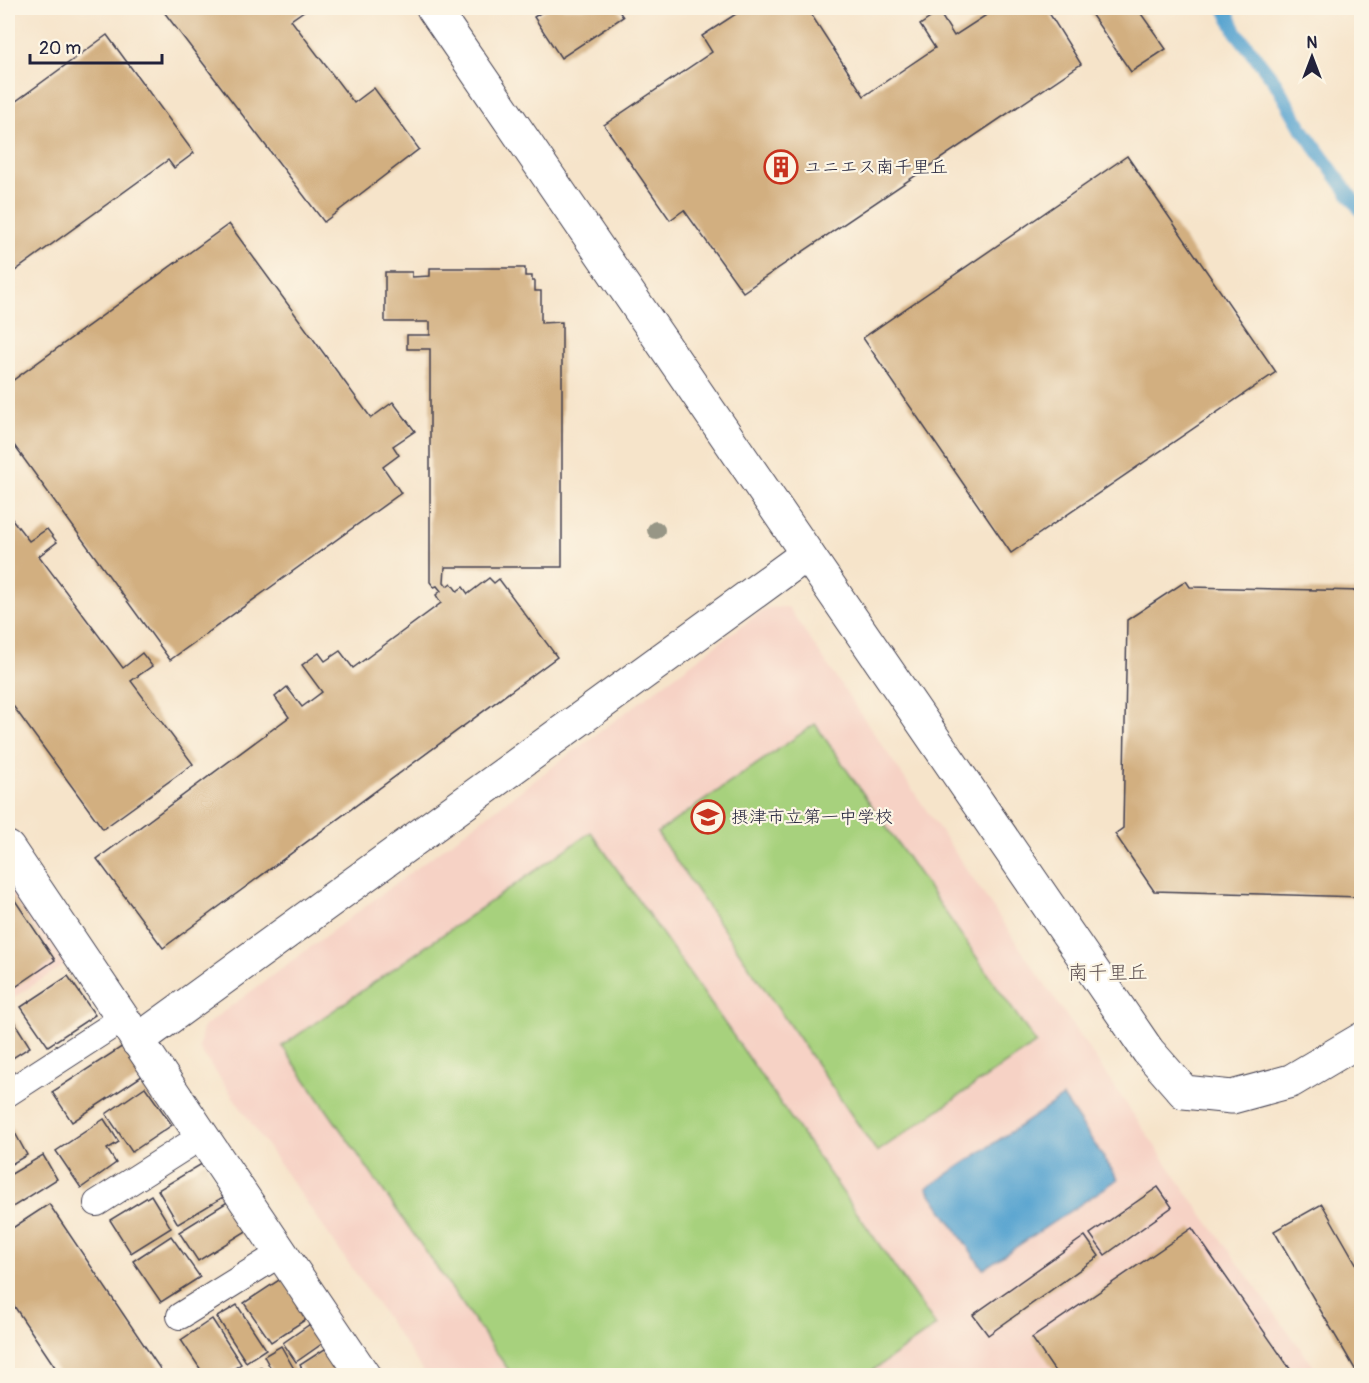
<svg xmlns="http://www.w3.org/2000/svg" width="1369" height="1383" font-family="Pangolin,'Klee One',sans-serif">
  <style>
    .built { fill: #f6d2c5 }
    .green { fill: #a7d17d; stroke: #647a5c; stroke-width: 1.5 }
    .water { fill: #58a4d0; stroke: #3d6386; stroke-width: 1.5 }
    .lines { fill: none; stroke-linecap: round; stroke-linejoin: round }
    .stream { stroke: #58a4d0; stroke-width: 14 }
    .building { fill: #d2af80 }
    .service-casing { stroke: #423f50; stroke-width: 28 }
    .minor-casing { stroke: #423f50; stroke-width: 35 }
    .tertiary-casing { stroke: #423f50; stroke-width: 35 }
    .service { stroke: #fff; stroke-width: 26 }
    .minor { stroke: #fff; stroke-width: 33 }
    .tertiary { stroke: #fff; stroke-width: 33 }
    .tree { fill: #979686 }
    .labels { text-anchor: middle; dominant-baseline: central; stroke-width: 4.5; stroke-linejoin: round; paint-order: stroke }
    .poi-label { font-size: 18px; fill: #22223b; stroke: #fcf5e5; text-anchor: start }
    .neighbourhood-label { font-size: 20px; fill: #605353; stroke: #fcf5e5 }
  </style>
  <rect width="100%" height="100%" fill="#fcf5e5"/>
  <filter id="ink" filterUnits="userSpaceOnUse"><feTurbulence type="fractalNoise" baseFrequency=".0167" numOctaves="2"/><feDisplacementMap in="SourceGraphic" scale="12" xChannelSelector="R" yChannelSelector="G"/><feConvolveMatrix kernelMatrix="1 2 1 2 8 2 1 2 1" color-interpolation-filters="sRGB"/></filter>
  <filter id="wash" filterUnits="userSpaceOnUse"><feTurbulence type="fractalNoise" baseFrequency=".008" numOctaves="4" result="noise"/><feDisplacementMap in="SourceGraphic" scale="24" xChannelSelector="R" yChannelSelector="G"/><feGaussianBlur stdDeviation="1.35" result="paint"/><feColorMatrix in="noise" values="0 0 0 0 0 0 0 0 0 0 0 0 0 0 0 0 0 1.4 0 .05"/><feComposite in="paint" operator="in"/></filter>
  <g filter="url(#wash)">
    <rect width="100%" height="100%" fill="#f6e4ca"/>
    <g class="built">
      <polygon points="788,607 1189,1196 1320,1375 426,1375 199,1048 203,1027 766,608"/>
      <polygon points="8,868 69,962 8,1001"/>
    </g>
    <g class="green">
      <polygon points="815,724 1036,1043 877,1152 657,833"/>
      <polygon points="591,832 936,1326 866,1375 512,1375 282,1046"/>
    </g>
    <polygon class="water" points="1063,1097 1118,1179 983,1269 927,1188"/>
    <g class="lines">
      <polyline class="stream" points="1225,8 1236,32 1275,82 1302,129 1362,212"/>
    </g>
    <g id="blocks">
      <g class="building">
        <polygon points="161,8 308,8 291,20 354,103 374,88 419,149 324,222"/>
        <polygon points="548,8 617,8 623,17 561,58 534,17"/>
        <polygon points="745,8 807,8 864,96 935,48 920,25 939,12 954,36 997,8 1046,8 1081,64 743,292 684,210 670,220 604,125 712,52 702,36"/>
        <polygon points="1087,8 1137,8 1166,49 1131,72"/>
        <polygon points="107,35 194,153 174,168 168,160 8,276 8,122 14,117 8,107"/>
        <polygon points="1127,156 1276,372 1011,553 863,338"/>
        <polygon points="229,224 371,418 393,402 415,431 393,446 399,455 383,467 401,493 170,660 8,437 8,384"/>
        <polygon points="430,268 525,268 525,276 532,276 532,281 535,281 535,291 541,291 541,323 562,322 562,567 445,567 444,582 447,586 451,583 457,591 463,587 468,594 489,578 494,583 499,579 557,657 163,948 97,859 289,717 275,697 287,687 302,707 322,692 302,665 319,653 325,661 340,651 353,668 441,603 436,595 441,591 437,586 434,587 430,582 430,349 407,349 407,335 430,335 430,322 385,322 385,272 412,272 412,277 430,276"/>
        <polygon points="8,514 29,541 47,529 57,542 39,556 123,668 142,653 152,666 131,681 193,764 103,829 8,699"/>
        <polygon points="1186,581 1190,587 1362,591 1362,897 1154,891 1115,834 1123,828 1127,620"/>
        <polygon points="8,890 55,960 8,992"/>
        <polygon points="68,976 95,1015 48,1046 21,1007"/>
        <polygon points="8,1012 30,1047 8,1061"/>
        <polygon points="123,1046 142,1076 72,1122 52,1092"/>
        <polygon points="145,1087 172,1125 132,1152 106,1114"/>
        <polygon points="104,1119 119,1142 107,1149 116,1163 81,1188 56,1151"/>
        <polygon points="8,1120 27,1155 8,1166"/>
        <polygon points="43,1155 57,1179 8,1210 8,1176"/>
        <polygon points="205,1162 225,1196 178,1224 158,1190"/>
        <polygon points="1158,1187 1172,1207 1105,1255 1090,1234"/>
        <polygon points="151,1195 171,1228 131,1253 110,1220"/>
        <polygon points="229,1201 248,1230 198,1261 179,1232"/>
        <polygon points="49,1204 165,1376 61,1376 8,1297 8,1231"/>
        <polygon points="1322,1204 1362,1274 1362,1376 1359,1376 1274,1231"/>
        <polygon points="1192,1228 1295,1376 1058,1376 1032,1338"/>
        <polygon points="171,1236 200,1277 161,1302 133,1261"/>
        <polygon points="1085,1236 1099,1256 988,1335 973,1315"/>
        <polygon points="282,1278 308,1318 271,1342 244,1303"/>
        <polygon points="237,1305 266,1349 246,1362 217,1317"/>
        <polygon points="212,1319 241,1364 223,1376 205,1376 181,1340"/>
        <polygon points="313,1322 326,1341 296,1362 283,1343"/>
        <polygon points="331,1345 340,1360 336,1376 306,1376 300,1365"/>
        <polygon points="281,1346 298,1376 275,1376 264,1356"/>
        <polygon points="261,1367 266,1376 245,1376"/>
      </g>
    </g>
  </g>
  <g filter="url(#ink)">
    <use href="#blocks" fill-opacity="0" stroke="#423f50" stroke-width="1.5"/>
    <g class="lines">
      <g class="service-casing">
        <g id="service">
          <polyline points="8,1093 122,1019"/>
          <polyline points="97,1203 202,1136"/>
          <polyline points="180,1316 281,1253"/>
        </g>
      </g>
      <g class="minor-casing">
        <g id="minor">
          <polyline points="8,848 364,1376"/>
          <polyline points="137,1041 807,554"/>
        </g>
      </g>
      <g class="tertiary-casing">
        <polyline id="tertiary" points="433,8 1148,1051 1184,1092 1232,1097 1291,1081 1362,1039"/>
      </g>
      <use href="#service" class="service"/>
      <use href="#minor" class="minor"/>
      <use href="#tertiary" class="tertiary"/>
    </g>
    <circle class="tree" cx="656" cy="530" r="9"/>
  </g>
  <defs>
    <g id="building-ring" transform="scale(1.725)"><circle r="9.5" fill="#fcf5e5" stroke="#c8321e" stroke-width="1.5"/><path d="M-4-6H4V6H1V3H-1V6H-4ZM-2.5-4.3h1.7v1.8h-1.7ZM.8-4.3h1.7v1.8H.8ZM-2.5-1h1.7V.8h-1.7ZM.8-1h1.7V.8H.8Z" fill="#c8321e"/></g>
    <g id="school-ring" transform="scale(1.725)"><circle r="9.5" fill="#fcf5e5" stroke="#c8321e" stroke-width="1.5"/><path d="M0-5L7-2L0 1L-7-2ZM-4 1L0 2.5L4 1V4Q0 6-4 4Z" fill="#c8321e"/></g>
  </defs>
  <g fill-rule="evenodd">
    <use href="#building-ring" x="781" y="167"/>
    <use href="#school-ring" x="708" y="817"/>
  </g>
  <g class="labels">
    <g class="poi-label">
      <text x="804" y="167">ユニエス南千里丘</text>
      <text x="731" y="817">摂津市立第一中学校</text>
    </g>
    <g class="neighbourhood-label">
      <text x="1108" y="972">南千里丘</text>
    </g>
  </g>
  <rect width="1369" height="1383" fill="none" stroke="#fcf5e5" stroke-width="30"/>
  <g transform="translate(1312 57)" stroke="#fcf5e5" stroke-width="4.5" paint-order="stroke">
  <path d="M0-4.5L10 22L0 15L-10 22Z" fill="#22223b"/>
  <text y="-9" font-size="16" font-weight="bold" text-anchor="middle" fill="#22223b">N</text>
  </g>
  <path d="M30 54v9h132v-9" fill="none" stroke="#22223b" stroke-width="3"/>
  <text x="39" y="54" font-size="18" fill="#22223b" stroke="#fcf5e5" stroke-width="4.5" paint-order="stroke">20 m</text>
</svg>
